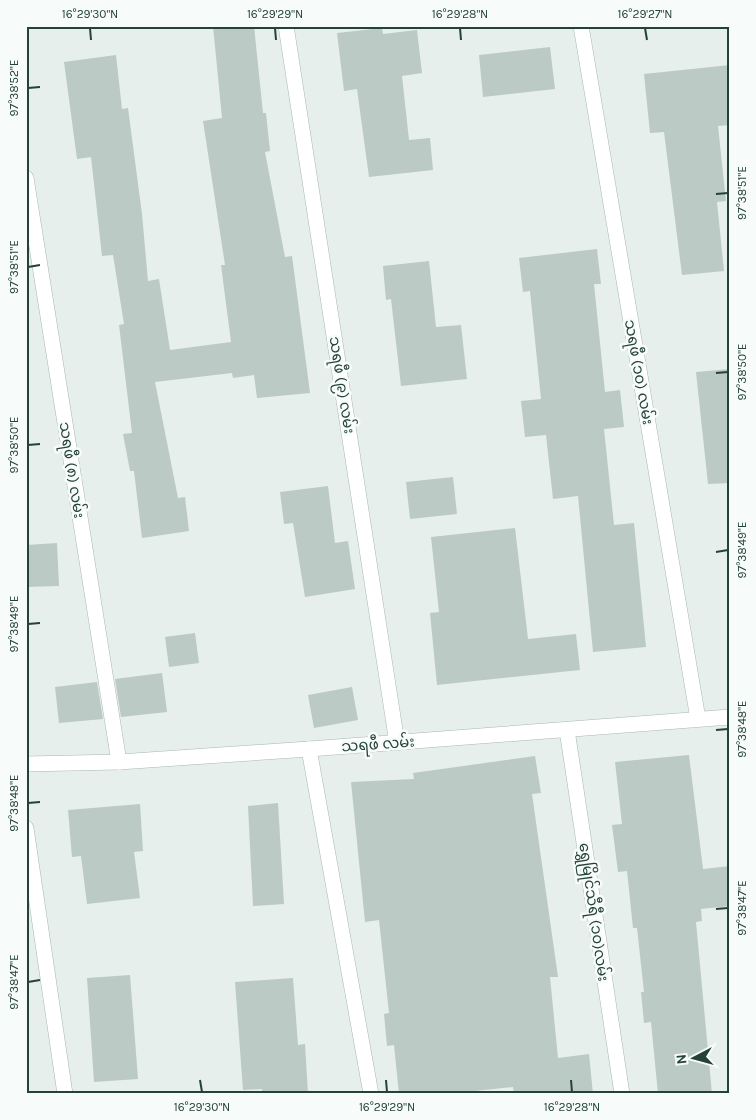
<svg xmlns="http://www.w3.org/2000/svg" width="756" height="1120" font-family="Karla,'Noto Sans Myanmar',sans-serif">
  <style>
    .building { fill: #bbcac4 }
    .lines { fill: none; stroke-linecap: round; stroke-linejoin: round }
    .minor-casing { stroke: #a8b8b2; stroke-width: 16 }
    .minor { stroke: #fff; stroke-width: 15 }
    .ticks { fill: none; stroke: #24423a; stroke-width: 2 }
    .labels { text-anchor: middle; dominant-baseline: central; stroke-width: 5; stroke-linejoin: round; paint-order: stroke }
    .street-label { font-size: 15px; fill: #24423a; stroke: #f7fbf9 }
    .neatline { fill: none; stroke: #24423a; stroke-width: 2 }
    .ticks-label { font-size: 12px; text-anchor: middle; fill: #24423a }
  </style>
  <rect width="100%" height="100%" fill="#e6efeb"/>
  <g class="building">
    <polygon points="213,26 254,26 263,113 266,113 270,151 265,152 285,257 292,256 310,393 257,398 254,375 233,378 232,373 155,382 178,498 185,497 189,531 142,538 134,471 130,471 123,434 132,433 119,325 124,324 113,255 102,256 91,157 77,159 64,62 116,55 122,109 128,108 142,214 148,281 159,279 170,350 231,342 221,265 225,265 203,121 222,118"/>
    <polygon points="382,28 383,34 417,30 422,73 402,76 409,140 430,138 433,170 369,177 357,89 344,91 337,33"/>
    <polygon points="550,47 555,89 483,97 479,55"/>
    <polygon points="730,65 730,125 718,126 726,201 717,202 724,271 682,275 664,132 650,133 644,74"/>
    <polygon points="597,249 601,284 594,284 605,392 620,390 624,427 604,429 614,525 634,523 646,647 593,652 578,496 553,499 546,435 525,437 521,401 541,399 530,291 523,292 519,258"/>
    <polygon points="429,261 436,327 461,325 467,379 401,386 391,299 386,300 383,266"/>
    <polygon points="730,369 730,483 708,484 696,372"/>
    <polygon points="453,477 457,514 410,519 406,482"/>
    <polygon points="328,486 335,543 348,541 355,589 305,597 293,523 284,524 280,492"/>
    <polygon points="515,528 528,639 576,634 580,670 437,685 430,613 439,612 431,537"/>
    <polygon points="57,543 59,586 26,587 26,545"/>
    <polygon points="195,633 199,663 169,667 165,637"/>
    <polygon points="162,673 167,712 121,717 115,679"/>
    <polygon points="97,682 103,719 59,723 55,687"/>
    <polygon points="352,687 358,720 314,728 308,695"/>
    <polygon points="689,755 703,869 730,866 730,906 701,909 702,921 696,922 712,1094 658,1094 651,1022 644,1023 641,992 644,992 637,928 633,928 627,871 618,872 612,825 622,824 615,762"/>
    <polygon points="535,756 541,793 532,794 558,977 550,977 558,1058 589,1054 593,1094 514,1094 513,1087 447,1094 399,1094 394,1045 387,1046 384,1014 389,1013 379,920 365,922 351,782 414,779 413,773"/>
    <polygon points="278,803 284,904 253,906 248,806"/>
    <polygon points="140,804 143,851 134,852 140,898 87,904 81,856 72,857 68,810"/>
    <polygon points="130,975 138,1079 94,1082 87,978"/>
    <polygon points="293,978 298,1045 305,1044 308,1094 262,1094 262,1089 243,1090 235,982"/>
  </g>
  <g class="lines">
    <g class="minor-casing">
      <g id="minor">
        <polyline points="286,26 397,743"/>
        <polyline points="581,26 698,719"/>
        <polyline points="26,178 119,762"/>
        <polyline points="567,730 622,1094"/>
        <polyline points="309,749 371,1094"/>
        <polyline points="26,764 119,762 309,749 730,717"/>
        <polyline points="26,828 65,1094"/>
      </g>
    </g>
    <use href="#minor" class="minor"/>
  </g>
  <path class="ticks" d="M90,28L91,40M275,28L276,40M460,28L461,40M645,28L647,40M28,88L40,87M716,194L728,193M28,267L40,265M716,373L728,372M28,445L40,444M716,552L728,550M28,624L40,623M716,730L728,729M28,803L40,802M716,909L728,908M28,982L40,980M200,1080L202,1092M386,1080L387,1092M571,1080L572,1092"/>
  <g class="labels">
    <g class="street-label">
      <text transform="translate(639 372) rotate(80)">သရဖီ (၁၀) လမ်း</text>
      <text transform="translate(342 385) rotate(81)">သရဖီ (၉) လမ်း</text>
      <text transform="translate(72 470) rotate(81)">သရဖီ (၈) လမ်း</text>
      <text transform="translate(378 744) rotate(-4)">သရဖီ လမ်း</text>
      <text transform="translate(594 912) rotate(82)">ရွှေမြိုင်သီရီ (၁၀)လမ်း</text>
    </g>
  </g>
  <rect width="756" height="1120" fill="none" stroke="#f7fbf9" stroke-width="55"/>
  <g transform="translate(694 1058) rotate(264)" stroke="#f7fbf9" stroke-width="4" paint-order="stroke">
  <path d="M0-4L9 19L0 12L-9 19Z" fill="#24423a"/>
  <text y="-8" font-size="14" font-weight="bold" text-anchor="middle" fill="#24423a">N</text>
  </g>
  <rect x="28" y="28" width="700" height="1064" class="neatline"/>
  <g class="ticks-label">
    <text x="90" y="18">16°29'30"N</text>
    <text x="275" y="18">16°29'29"N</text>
    <text x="460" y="18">16°29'28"N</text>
    <text x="645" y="18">16°29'27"N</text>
    <text transform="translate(14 88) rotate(-90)" y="4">97°38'52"E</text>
    <text transform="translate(742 193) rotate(-90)" y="4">97°38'51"E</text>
    <text transform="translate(14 267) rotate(-90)" y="4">97°38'51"E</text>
    <text transform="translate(742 372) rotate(-90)" y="4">97°38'50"E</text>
    <text transform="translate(14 445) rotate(-90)" y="4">97°38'50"E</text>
    <text transform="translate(742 550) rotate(-90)" y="4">97°38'49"E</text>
    <text transform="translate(14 624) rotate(-90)" y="4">97°38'49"E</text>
    <text transform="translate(742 729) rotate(-90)" y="4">97°38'48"E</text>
    <text transform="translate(14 803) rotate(-90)" y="4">97°38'48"E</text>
    <text transform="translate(742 908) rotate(-90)" y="4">97°38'47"E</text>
    <text transform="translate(14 982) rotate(-90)" y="4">97°38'47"E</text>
    <text x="202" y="1111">16°29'30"N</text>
    <text x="387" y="1111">16°29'29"N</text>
    <text x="572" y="1111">16°29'28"N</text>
  </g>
</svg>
